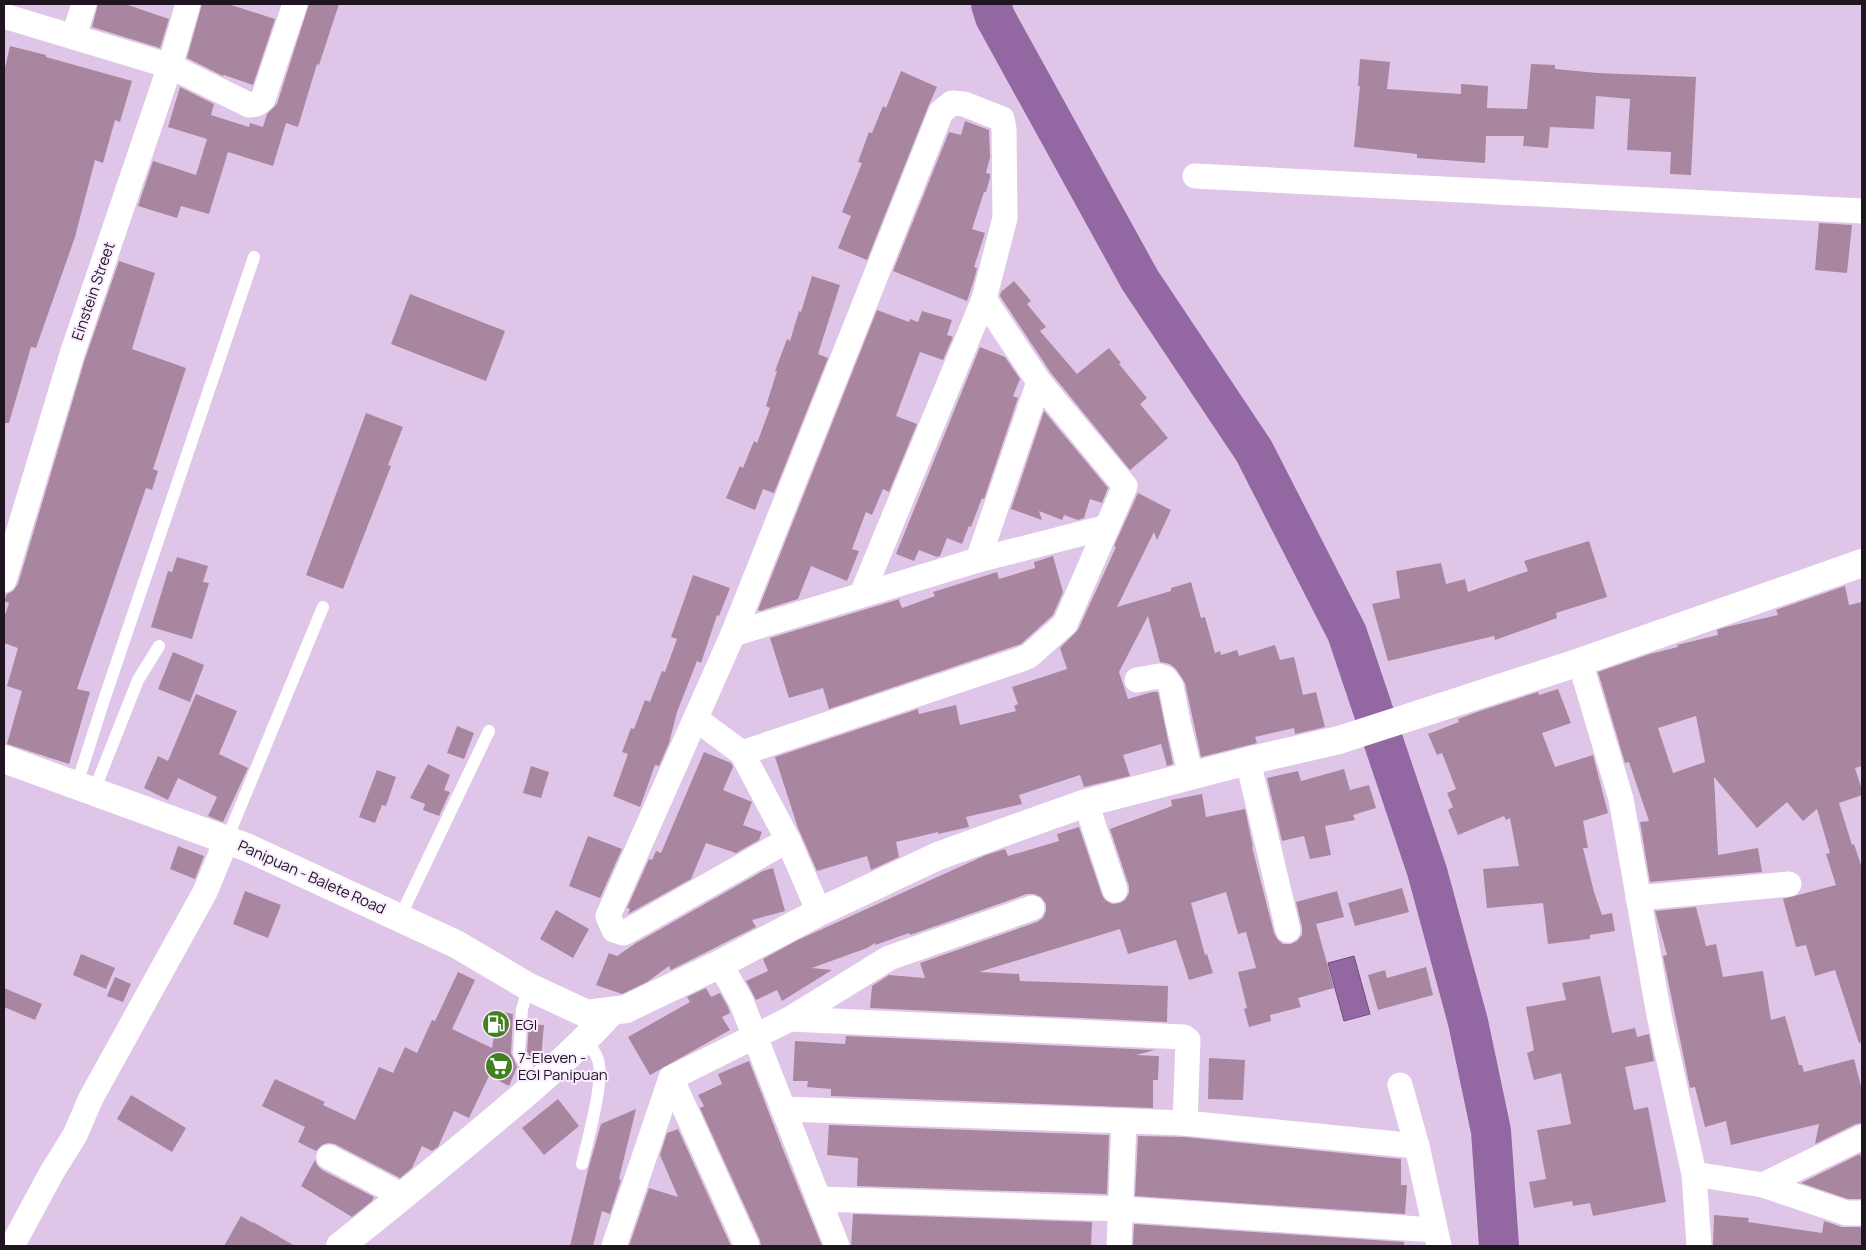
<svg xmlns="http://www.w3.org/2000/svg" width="1866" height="1250" font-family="Manrope,sans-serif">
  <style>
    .water { fill: #9367a2; stroke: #704e7b }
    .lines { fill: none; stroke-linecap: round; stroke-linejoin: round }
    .river { stroke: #9367a2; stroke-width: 40 }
    .building { fill: #a9869f; fill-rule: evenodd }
    .service { stroke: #fff; stroke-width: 12 }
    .minor { stroke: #fff; stroke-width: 25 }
    .tertiary { stroke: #fff; stroke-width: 28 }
    .secondary { stroke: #fff; stroke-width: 28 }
    .labels { text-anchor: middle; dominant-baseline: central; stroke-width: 4; stroke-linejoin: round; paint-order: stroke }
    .street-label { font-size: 15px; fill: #1e1521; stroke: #f9ecfe }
    .poi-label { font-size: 15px; fill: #1e1521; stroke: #f9ecfe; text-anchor: start }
  </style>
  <rect width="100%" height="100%" fill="#dfc6e8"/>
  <polygon class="water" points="1354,956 1370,1014 1344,1021 1328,963"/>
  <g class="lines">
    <polyline class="river" points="991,4 995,17 1140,280 1254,451 1347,633 1427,871 1468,1022 1491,1131 1499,1246"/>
  </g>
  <g class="building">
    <polygon points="98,4 125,4 169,19 160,48 92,27"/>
    <polygon points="202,4 228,4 275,19 253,85 224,75 223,76 187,58"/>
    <polygon points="309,4 339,4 319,65 317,64 298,127 286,123 273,166 228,152 209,214 181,206 177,218 138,206 153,161 196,175 207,139 168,127 180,87 214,104 211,115 249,127 250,123 263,127 267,114 277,104"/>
    <polygon points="10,46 46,55 46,57 132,81 120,122 115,120 103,163 95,160 75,237 36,348 31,347 9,423 4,423 4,72"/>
    <polygon points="1360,59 1390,62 1387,89 1461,94 1461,84 1488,86 1487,108 1527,109 1531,64 1555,65 1555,69 1598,73 1696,77 1691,175 1670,174 1671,152 1627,150 1630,99 1596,96 1594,129 1550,127 1548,148 1523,146 1524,136 1486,136 1485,163 1417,158 1417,154 1354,147 1360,86 1358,86"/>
    <polygon points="901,71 937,87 928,107 867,260 838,248 851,216 842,212 862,163 858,162 869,132 872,133 883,106 886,108"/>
    <polygon points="965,121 989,130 990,157 986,173 990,174 990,178 986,192 984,192 972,229 985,233 974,267 977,268 974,280 967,301 893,271 949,132 961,135"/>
    <polygon points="1819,223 1852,225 1847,273 1815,270"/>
    <polygon points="119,261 155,273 132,349 186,368 153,469 158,471 152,490 146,488 77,689 90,692 69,764 7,744 22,691 7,686 18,648 4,643 4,618 9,603 4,601 7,594 13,591 18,584 85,359"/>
    <polygon points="812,276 840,285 818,354 828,358 774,493 763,489 755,510 726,498 740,466 743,468 754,441 757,443 770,408 766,406 777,371 775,371 787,339 790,341 799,311 801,312"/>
    <polygon points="1014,281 1031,301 1027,304 1046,327 1040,331 1077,374 1109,348 1121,363 1119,364 1147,398 1140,404 1168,438 1130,470 1051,373 1000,296 1001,292"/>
    <polygon points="410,294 505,331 486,381 391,344"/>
    <polygon points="877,310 909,322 910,319 918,322 922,311 952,320 947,335 953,337 943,360 920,352 896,416 917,424 889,492 883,489 872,515 866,512 852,549 859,551 847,581 811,566 798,599 760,611 758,610"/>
    <polygon points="980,347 1005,357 1020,379 1013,396 1018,398 984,499 982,498 971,527 969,526 962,544 947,538 940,556 937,557 919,550 914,561 896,554"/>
    <polygon points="1044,411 1108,488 1102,503 1090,499 1084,518 1078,520 1064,515 1062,520 1039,511 1042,520 1011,509"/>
    <polygon points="366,413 403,427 388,465 391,466 343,589 306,575"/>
    <polygon points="1138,493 1171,510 1157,540 1154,532 1117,607 1171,591 1171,588 1191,582 1201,618 1205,617 1215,653 1220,651 1221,655 1237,650 1239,656 1275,645 1280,660 1294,657 1303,695 1316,692 1325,727 1295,734 1294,728 1255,737 1257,743 1201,757 1185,683 1176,669 1170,664 1160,662 1148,616 1119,672 1128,699 1152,692 1158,692 1173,764 1167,766 1161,744 1123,755 1130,776 1084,787 1080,775 1019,795 1022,804 966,817 969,827 938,834 938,832 896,842 899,857 871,870 867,856 817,871 798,828 775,757 918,709 919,714 956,705 960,725 1016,711 1014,706 1018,704 1012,687 1067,669 1060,648 1078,630 1116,547 1114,546"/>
    <polygon points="1589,541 1607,597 1556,613 1557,618 1495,640 1494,636 1388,661 1372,604 1400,598 1396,571 1441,563 1446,584 1465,579 1468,592 1528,571 1524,561"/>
    <polygon points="1053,556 1063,592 1053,615 1021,644 829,709 823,688 789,698 770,638 900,599 899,601 902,608 935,596 933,592 997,572 999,579 1035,568 1034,562"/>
    <polygon points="177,557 208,566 203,582 209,583 192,639 151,627 168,571 172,572"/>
    <polygon points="693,575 730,588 719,616 717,615 701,663 697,661 677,712 669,743 659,766 655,765 640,807 613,796 628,754 622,752 631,728 634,729 645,700 650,702 662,671 665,672 677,639 671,637"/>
    <path d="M1845,586L1849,605L1862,602V766L1855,768L1862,790V795L1839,803L1852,845L1854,844L1862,868V1042L1859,1043L1835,970L1815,976L1806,945L1796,947L1783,899L1836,885L1826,854L1830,853L1817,809L1803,821L1787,802L1757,828L1714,777L1718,855L1758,848L1762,872L1650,882L1640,822L1649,821L1629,762L1625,763L1598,672L1650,654L1678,647L1677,645L1718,635L1717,630L1726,627L1778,615L1776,610ZM1696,716L1705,762L1673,773L1658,728Z"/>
    <polygon points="173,652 204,665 190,702 158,689"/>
    <polygon points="1558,689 1571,723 1542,733 1555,767 1593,755 1608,813 1583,821 1588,848 1583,848 1594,892 1602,915 1612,913 1615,931 1590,935 1590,939 1548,944 1543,903 1487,908 1483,869 1519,866 1510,818 1506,820 1504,816 1458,835 1448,810 1453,807 1447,793 1456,789 1442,753 1437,755 1428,734 1459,722 1458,719 1477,712 1538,692 1539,695"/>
    <polygon points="196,694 237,711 219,754 248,768 223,822 208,816 217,797 178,778 168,800 144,788 158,756 168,761"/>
    <polygon points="457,726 474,733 464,759 447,753"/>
    <polygon points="704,752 731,763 733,767 723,790 752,802 743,825 762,832 759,840 736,853 706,843 691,879 628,914 630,909 627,908 649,859 652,860 656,851 661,853"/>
    <polygon points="428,764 450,775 444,790 450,792 439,816 423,810 425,804 410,798"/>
    <polygon points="531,766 549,772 541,798 523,793"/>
    <polygon points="1344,769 1350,790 1369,785 1376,808 1353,815 1355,820 1325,826 1331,855 1310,859 1304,836 1282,841 1267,778 1298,771 1301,781"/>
    <polygon points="377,770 396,777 386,806 382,805 375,823 359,817"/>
    <polygon points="1202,794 1206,817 1245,809 1253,847 1252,847 1274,933 1278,940 1283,944 1291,944 1297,941 1302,935 1302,927 1296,902 1337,891 1344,917 1316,924 1334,988 1298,998 1301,1007 1270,1015 1271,1021 1249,1027 1244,1009 1247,1008 1238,972 1256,968 1246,932 1238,934 1226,892 1191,903 1205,955 1207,954 1213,973 1189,980 1176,940 1128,954 1120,929 979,972 1019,974 1020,981 1168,986 1167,1022 870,1008 872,986 889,975 925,978 920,963 1037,922 1043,918 1046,911 1046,904 1041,897 1034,894 1027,894 910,935 909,933 875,945 875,943 867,948 812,968 832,970 782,1001 777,990 756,1000 746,981 768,971 763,959 798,940 986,855 1005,849 1008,856 1059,841 1057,834 1079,827 1102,895 1105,900 1112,904 1120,903 1125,900 1129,893 1129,886 1110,829 1172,806 1171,800"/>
    <polygon points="588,836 622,849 600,898 569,886"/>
    <polygon points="178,846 204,856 195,879 170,869"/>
    <polygon points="773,868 785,911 752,920 756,927 671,970 669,966 647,982 622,994 596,985 609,953 617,956 636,943 763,871"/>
    <polygon points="1402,888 1409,912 1355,926 1348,903"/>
    <polygon points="245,891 281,905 268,938 233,924"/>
    <polygon points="1696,907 1706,946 1716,944 1723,977 1763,971 1771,1020 1785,1016 1799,1065 1802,1065 1804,1072 1854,1059 1862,1090 1862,1123 1856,1124 1815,1144 1819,1124 1731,1145 1726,1121 1705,1127 1695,1087 1690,1088 1663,956 1667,955 1655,911"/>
    <polygon points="556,910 589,929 573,958 540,939"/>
    <polygon points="81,954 115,968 106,989 73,975"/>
    <polygon points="1426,967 1433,995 1378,1010 1368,975 1385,970 1387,978"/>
    <polygon points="458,972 475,980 452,1029 492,1048 498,1011 513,1014 511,1053 517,1067 509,1086 489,1076 469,1118 454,1111 438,1147 432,1151 422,1146 412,1168 400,1178 335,1144 328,1143 322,1145 316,1151 298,1142 305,1127 262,1106 275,1079 325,1102 323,1105 355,1120 379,1067 393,1073 405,1047 417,1053 432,1020 435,1021"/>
    <polygon points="1600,976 1612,1033 1635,1028 1637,1037 1649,1034 1654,1061 1625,1067 1634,1110 1648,1107 1666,1202 1593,1216 1590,1203 1573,1206 1572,1201 1534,1208 1529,1182 1546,1179 1537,1130 1571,1124 1561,1073 1534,1080 1527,1053 1534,1050 1526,1007 1566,1000 1562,983"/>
    <polygon points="115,977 131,984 123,1002 107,996"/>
    <polygon points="4,988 42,1004 35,1020 4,1007"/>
    <polygon points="706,988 711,997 720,993 728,1007 730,1013 722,1017 730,1030 650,1075 628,1037 690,1002 687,997"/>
    <polygon points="529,1024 544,1025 541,1058 530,1057 527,1051"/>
    <polygon points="846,1036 1155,1050 1136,1055 1159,1056 1158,1080 1153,1080 1153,1108 831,1096 831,1089 807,1087 808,1081 793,1081 795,1041 845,1044"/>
    <polygon points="1209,1058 1245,1060 1243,1100 1208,1099"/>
    <polygon points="749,1061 784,1152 822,1246 761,1246 760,1240 700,1108 704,1106 698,1095 722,1084 718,1074"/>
    <polygon points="131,1095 186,1128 172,1152 117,1119"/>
    <polygon points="558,1099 579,1126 544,1155 522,1128"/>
    <polygon points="636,1109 619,1179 621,1180 610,1214 602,1211 593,1246 570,1246 588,1170 601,1124"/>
    <polygon points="829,1125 1109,1135 1107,1194 857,1186 858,1158 827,1155"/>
    <polygon points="678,1129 731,1246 629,1246 649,1188 678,1197 660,1155 667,1133"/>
    <polygon points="1138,1136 1184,1137 1401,1159 1401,1185 1407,1185 1405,1214 1135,1196"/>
    <polygon points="1860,1154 1862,1161 1862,1199 1848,1199 1801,1183"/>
    <polygon points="315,1160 317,1165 322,1170 374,1197 372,1201 352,1217 301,1186"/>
    <polygon points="853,1214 1092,1222 1091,1246 851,1246"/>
    <polygon points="1714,1215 1749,1218 1748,1222 1822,1233 1824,1221 1842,1227 1862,1227 1862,1246 1713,1246"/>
    <polygon points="241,1216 253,1223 253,1222 295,1246 224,1246"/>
    <polygon points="1134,1224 1404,1242 1404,1246 1133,1246"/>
  </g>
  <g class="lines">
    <g class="service">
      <polyline points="77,784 104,700 254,257"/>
      <polyline points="94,791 138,680 159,646"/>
      <polyline points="227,839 323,607"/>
      <polyline points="400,917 489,731"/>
      <polyline points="529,987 522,1009 519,1053 536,1085"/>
      <path d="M582,1164C587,1142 605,1080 598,1060C596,1053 590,1045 587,1039"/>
    </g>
    <g class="minor">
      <polyline points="4,16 170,66 249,105 257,104 263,99 295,4"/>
      <polyline points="74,36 84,4"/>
      <polyline points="1195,176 1862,211"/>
      <polyline points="978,560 1039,382"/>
      <polyline points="4,580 72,354 170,66 188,4"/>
      <polyline points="733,634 978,560 1107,527"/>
      <polyline points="1580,662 1621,799 1659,1015 1694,1174 1699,1246"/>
      <polyline points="1137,680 1159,676 1165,678 1171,686 1178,722 1191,776"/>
      <polyline points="696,719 742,753 1022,659 1029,656 1065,624 1125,486 1039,382 984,299"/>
      <polyline points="742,753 788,840 819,912"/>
      <polyline points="1248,761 1288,930"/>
      <polyline points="1086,803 1115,890"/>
      <polyline points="788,840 624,933 614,930 608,916 733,634 941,112 952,103 964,104 1002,119 1004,129 1005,218 984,299 862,594"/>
      <polyline points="1638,898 1789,884"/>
      <polyline points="720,964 741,1001 837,1246"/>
      <polyline points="790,1019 1184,1037 1188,1040 1185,1123"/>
      <polyline points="671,1078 747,1246"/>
      <polyline points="1400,1085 1417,1146 1439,1246"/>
      <polyline points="783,1109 1185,1123 1417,1146"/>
      <polyline points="329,1157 403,1196"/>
      <polyline points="1694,1174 1763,1185 1846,1213 1862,1213"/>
      <polyline points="1763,1185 1862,1137"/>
      <polyline points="819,1199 1121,1209 1435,1230"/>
      <polyline points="12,1246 52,1172 75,1135 91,1098 205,892 227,839"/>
      <polyline points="614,1246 671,1078 790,1019 889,958 1032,908"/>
      <polyline points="1119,1246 1124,1121"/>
    </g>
    <path class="tertiary" d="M340,1246C390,1207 439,1166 487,1126C530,1090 573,1054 611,1012"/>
    <polyline class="secondary" points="4,759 246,847 456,944 529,987 587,1014 626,1009 720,964 819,912 938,856 999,834 1086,803 1248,761 1339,740 1580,662 1862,563"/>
  </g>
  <defs>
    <g id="fuel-disc" transform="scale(1.4375)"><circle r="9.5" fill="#418020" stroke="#f9ecfe"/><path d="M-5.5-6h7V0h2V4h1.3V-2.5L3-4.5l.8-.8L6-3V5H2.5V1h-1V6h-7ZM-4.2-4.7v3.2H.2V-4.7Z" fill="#fff"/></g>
    <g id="supermarket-disc" transform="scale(1.4375)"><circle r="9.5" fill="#418020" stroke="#f9ecfe"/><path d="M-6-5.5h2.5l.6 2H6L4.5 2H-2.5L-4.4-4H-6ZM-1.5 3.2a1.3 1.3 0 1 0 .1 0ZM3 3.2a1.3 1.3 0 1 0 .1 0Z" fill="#fff"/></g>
  </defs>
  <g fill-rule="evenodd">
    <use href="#fuel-disc" x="496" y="1024"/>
    <use href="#supermarket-disc" x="499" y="1066"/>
  </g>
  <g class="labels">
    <g class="street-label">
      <text transform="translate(93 291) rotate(-71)">Einstein Street</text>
      <text transform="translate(312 877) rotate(24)">Panipuan - Balete Road</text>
    </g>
    <g class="poi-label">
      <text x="515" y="1024">EGI</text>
      <text x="518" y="1057">7-Eleven -<tspan x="518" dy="17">EGI Panipuan</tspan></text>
    </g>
  </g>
  <rect width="1866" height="1250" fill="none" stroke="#1e1521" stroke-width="10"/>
</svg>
